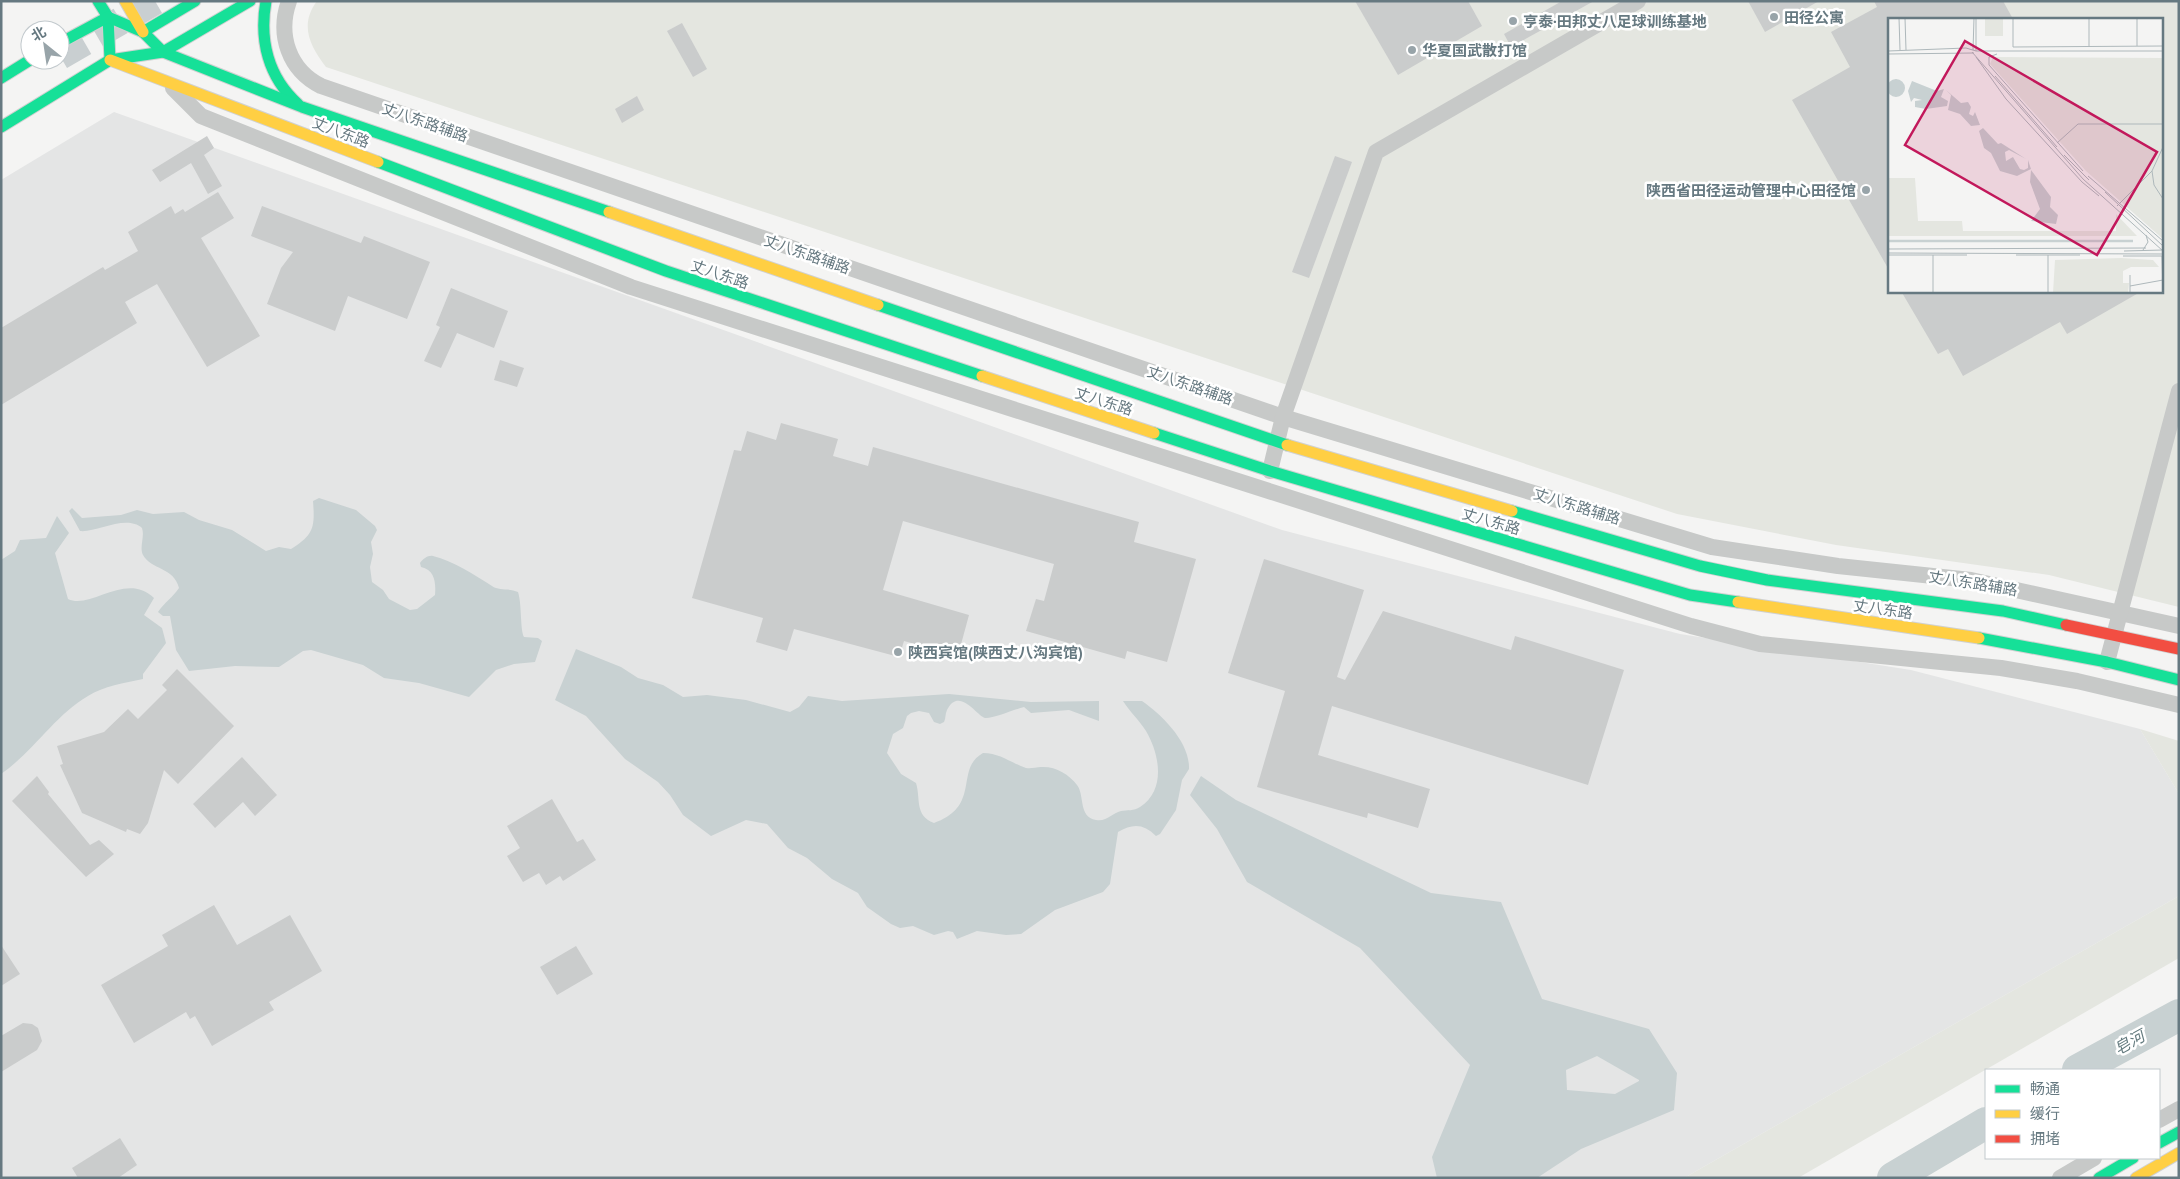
<svg xmlns="http://www.w3.org/2000/svg" width="2180" height="1179" font-family="'PT Sans','Noto Sans SC',sans-serif">
  <style>
    .built { fill: #e4e5e5 }
    .green { fill: #e4e6e0; fill-rule: evenodd }
    .water { fill: #c8d1d2; fill-rule: evenodd }
    .lines { fill: none; stroke-linecap: round; stroke-linejoin: round }
    .river { stroke: #c8d1d2; stroke-width: 32 }
    .building { fill: #cacccc }
    .highway-tunnel { stroke: #c9cfd1; stroke-width: 28; stroke-dasharray: 28 14; stroke-linecap: butt }
    .fast-casing { stroke: #d0d1d1; stroke-width: 13 }
    .slow-casing { stroke: #d0d1d1; stroke-width: 13 }
    .jam-casing { stroke: #d0d1d1; stroke-width: 13 }
    .street { stroke: #c7c9c8; stroke-width: 16 }
    .fast { stroke: #16e098; stroke-width: 11 }
    .slow { stroke: #ffcf43; stroke-width: 11 }
    .jam { stroke: #f24e42; stroke-width: 11 }
    .poi-dot { fill: #98a4a9; stroke: #fff; stroke-width: 2 }
    .labels { text-anchor: middle; dominant-baseline: central; stroke-width: 5; stroke-linejoin: round; paint-order: stroke }
    .poi-label { font-size: 15px; font-weight: bold; fill: #667981; stroke: #fff; text-anchor: start }
    .street-label { font-size: 15px; fill: #667981; stroke: #fff }
    .water-label { font-size: 16px; font-style: italic; fill: #637a7e; stroke: #fff }
    .inset-river { fill: none; stroke: #c8d1d2; stroke-width: 2.5 }
    .inset-road { fill: none; stroke: #aeb8bb; stroke-width: 1 }
    .view { fill: #c2185b; fill-opacity: 0.15; stroke: #c2185b; stroke-width: 2.5 }
    .inset-edge { fill: none; stroke: #667981; stroke-width: 2.5 }
  </style>
  <rect width="100%" height="100%" fill="#f4f4f3"/>
  <polygon class="built" points="114,112 1282,530 1680,634 1911,670 2140,729 2179,794 2179,896 1684,1178 1,1178 1,180"/>
  <g class="green">
    <path d="M317,1H2179V607L2049,575L1836,545L1677,514L326,67C310,46 299,25 317,1ZM1889,19H2161V291H1889Z"/>
    <polygon points="2140,729 2179,741 2179,794"/>
    <polygon points="2179,896 2179,958 1798,1178 1684,1178"/>
  </g>
  <g class="water">
    <path d="M319,498L356,510L375,526L377,530L371,542L373,554L370,567L372,582L383,590L389,599L410,610L417,609L435,595C436,583 435,570 421,567L420,563C423,559 428,555 433,556C453,561 475,575 492,586C499,591 510,588 518,592C522,604 520,630 524,637L538,638L542,641L535,662L514,664L496,670L469,697L419,683L384,678L363,665L311,650L303,651L279,667L235,666L189,671L176,650L170,616H163L158,612C164,603 173,597 179,588C174,567 151,570 143,555C139,547 145,537 142,528C126,514 96,533 80,531L69,511L72,508L82,518L121,515L137,510L153,514L184,512L199,520L232,530L266,551L279,547L291,549C314,535 315,527 313,501Z"/>
    <path d="M57,516L69,533L55,553L68,599C91,610 126,571 154,598L144,615L162,628L166,643L143,674V679C124,683 104,686 88,696C55,715 33,752 1,774V560L15,551L20,540L46,538Z"/>
    <path d="M576,649L621,667L638,678L663,685L683,697L707,695L746,700L790,712L799,707L808,696L842,701L949,694L1031,702L1099,701V721L1069,710L1031,713L1024,707C1015,709 992,719 985,718C977,716 959,686 947,710C945,714 946,718 944,722L940,724L934,722L929,713L919,711L911,713L907,716L903,728L893,734L887,753L901,774L916,783C921,799 914,815 934,823C982,806 954,769 983,753C1000,753 1011,763 1026,768C1031,769 1036,767 1041,767C1055,766 1069,774 1077,785C1085,795 1078,817 1096,820C1107,822 1112,813 1121,811C1127,810 1134,811 1140,807C1166,790 1160,755 1146,731C1139,720 1130,712 1123,701H1142C1162,715 1190,742 1189,769L1182,780L1176,810L1160,834L1156,836C1144,824 1133,823 1118,832L1110,884L1103,892L1055,910L1021,934L1006,935L977,931L957,939L953,932L948,931L934,935L913,926L900,928L891,924L867,907L858,893L832,879L807,858L788,848L767,824L746,820L711,836L683,815L670,795L658,782L625,759L586,716L555,700Z"/>
    <path d="M1201,776L1236,800L1431,893L1501,902L1542,999L1649,1029L1677,1073L1674,1110L1581,1149L1537,1178H1437L1432,1157L1470,1065L1360,948L1247,882L1217,829L1190,795ZM1597,1056L1639,1080V1081L1615,1094L1567,1090L1566,1070Z"/>
  </g>
  <g class="lines">
    <g class="river">
      <polyline points="2078,1070 2179,1015"/>
      <polyline points="1893,1178 1986,1123"/>
    </g>
  </g>
  <g class="building">
    <polygon points="1355,1 1468,1 1482,26 1398,75"/>
    <polygon points="1562,1 1594,1 1511,47 1504,34"/>
    <polygon points="1748,1 1819,1 1765,32"/>
    <polygon points="1874,1 2003,1 2013,19 1889,19 1889,270 1792,100 1850,67 1831,32 1877,7"/>
    <polygon points="682,23 707,69 693,77 667,31"/>
    <polygon points="637,96 644,110 622,123 615,109"/>
    <polygon points="207,136 214,148 204,155 222,186 208,194 191,163 160,182 152,170"/>
    <polygon points="1335,156 1352,162 1309,278 1292,272"/>
    <polygon points="218,192 234,218 201,238 260,336 207,367 157,284 125,302 137,323 1,405 1,328 103,267 105,270 138,251 128,232 171,206 175,214 183,209 185,212"/>
    <polygon points="262,206 361,243 364,236 430,262 407,319 348,296 335,331 267,304 281,268 293,252 251,236"/>
    <polygon points="451,288 508,311 494,348 457,333 441,368 424,361 440,327 436,325"/>
    <polygon points="1901,291 2142,291 2067,334 2060,322 1963,376 1948,349 1938,354"/>
    <polygon points="500,360 524,368 517,387 494,380"/>
    <polygon points="781,423 838,439 833,456 868,466 873,447 1139,522 1134,542 1196,559 1167,662 1127,651 1125,659 1026,631 1036,599 1044,601 1054,564 903,521 883,590 969,615 960,648 951,646 948,653 904,641 899,657 794,629 787,651 756,642 763,618 692,598 734,450 741,451 747,431 776,440"/>
    <polygon points="1264,559 1364,590 1337,677 1345,680 1383,611 1511,650 1515,636 1624,670 1588,785 1332,706 1318,755 1430,789 1418,828 1368,813 1367,818 1257,787 1285,691 1228,673"/>
    <polygon points="177,669 234,726 178,784 164,770 148,823 140,834 127,829 126,832 82,813 60,765 63,764 57,746 104,732 128,709 138,719 167,690 162,685"/>
    <polygon points="242,757 277,795 255,816 243,802 215,828 193,804"/>
    <polygon points="37,776 49,792 48,794 90,845 99,840 114,854 86,877 12,801"/>
    <polygon points="552,799 577,842 583,839 596,860 563,881 560,876 546,885 539,873 523,882 507,856 520,848 507,826"/>
    <polygon points="214,905 237,945 290,915 322,971 269,1002 274,1010 212,1046 195,1016 190,1019 186,1012 134,1043 101,985 168,946 162,935"/>
    <polygon points="1,945 20,974 1,986"/>
    <polygon points="576,946 593,974 557,995 540,967"/>
    <polygon points="23,1023 32,1024 38,1028 42,1041 37,1050 1,1072 1,1036"/>
    <polygon points="120,1138 137,1165 118,1178 78,1178 72,1168"/>
  </g>
  <g class="lines">
    <polyline class="highway-tunnel" points="60,56 155,1"/>
    <g class="fast-casing">
      <g id="fast">
        <polyline points="98,1 108,17 110,60"/>
        <path d="M266,1C259,40 268,77 298,104"/>
        <polyline points="143,32 195,1"/>
        <polyline points="60,43 108,17 143,32 163,52 302,107 609,212"/>
        <polyline points="1,78 30,60"/>
        <polyline points="1,127 110,60 163,52 250,1"/>
        <polyline points="378,162 666,271 982,376"/>
        <polyline points="878,305 1287,445"/>
        <polyline points="1154,433 1270,471 1690,595 1738,602"/>
        <polyline points="1512,511 1700,566 1767,580 2003,611 2066,625"/>
        <polyline points="1979,638 2107,662 2179,680"/>
        <polyline points="2159,1143 2179,1132"/>
        <polyline points="2099,1178 2133,1158"/>
      </g>
    </g>
    <g class="slow-casing">
      <g id="slow">
        <polyline points="125,1 143,32"/>
        <polyline points="110,60 378,162"/>
        <polyline points="609,212 878,305"/>
        <polyline points="982,376 1154,433"/>
        <polyline points="1287,445 1512,511"/>
        <polyline points="1738,602 1979,638"/>
        <polyline points="2136,1178 2179,1153"/>
      </g>
    </g>
    <g class="jam-casing">
      <polyline id="jam" points="2066,625 2179,649"/>
    </g>
    <g class="street">
      <path d="M289,1C277,35 289,70 321,86L1283,417L1712,547L1838,566L1971,580L2179,626"/>
      <polyline points="173,88 201,116 631,287 1691,626 1760,644 2001,668 2077,681 2179,705"/>
      <polyline points="1270,471 1283,417 1376,152 1638,1"/>
      <polyline points="2107,662 2179,391"/>
      <polyline points="2159,1120 2179,1109"/>
      <polyline points="2060,1178 2094,1158"/>
    </g>
    <use href="#fast" class="fast"/>
    <use href="#slow" class="slow"/>
    <use href="#jam" class="jam"/>
  </g>
  <g class="poi-dot">
    <circle cx="1774" cy="17" r="5"/>
    <circle cx="1513" cy="21" r="5"/>
    <circle cx="1412" cy="50" r="5"/>
    <circle cx="1866" cy="190" r="5"/>
    <circle cx="898" cy="652" r="5"/>
  </g>
  <g class="labels">
    <g class="poi-label">
      <text x="1784" y="17">田径公寓</text>
      <text x="1523" y="21">亨泰·田邦丈八足球训练基地</text>
      <text x="1422" y="50">华夏国武散打馆</text>
      <text x="1856" y="190" text-anchor="end">陕西省田径运动管理中心田径馆</text>
      <text x="908" y="652">陕西宾馆(陕西丈八沟宾馆)</text>
    </g>
    <g class="street-label">
      <text transform="translate(425 122) rotate(19)">丈八东路辅路</text>
      <text transform="translate(341 132) rotate(21)">丈八东路</text>
      <text transform="translate(807 254) rotate(19)">丈八东路辅路</text>
      <text transform="translate(720 274) rotate(19)">丈八东路</text>
      <text transform="translate(1190 385) rotate(19)">丈八东路辅路</text>
      <text transform="translate(1104 401) rotate(18)">丈八东路</text>
      <text transform="translate(1577 506) rotate(17)">丈八东路辅路</text>
      <text transform="translate(1491 521) rotate(16)">丈八东路</text>
      <text transform="translate(1973 583) rotate(9)">丈八东路辅路</text>
      <text transform="translate(1883 609) rotate(8)">丈八东路</text>
    </g>
    <g class="water-label">
      <text transform="translate(2129 1042) rotate(-29)">皂河</text>
    </g>
  </g>
  <g transform="translate(1888 18)">
    <rect width="275" height="275" fill="#f4f4f3"/>
    <path d="M97,0H115V18H97ZM105,39L275,40V221L198,153L102,46ZM0,160H27L30,203H74L75,213H228V196L249,218H0ZM233,240L265,242L271,249H243L235,253V265H241L240,275H165L167,242Z" fill="#e4e6e0"/>
    <path d="M-1 70a9 9 0 1 1 18 0a9 9 0 1 1-18 0ZM24,63L49,73L56,71L53,79L60,83L59,88L38,91L27,89V83L34,82L26,80L23,84L20,73ZM58,72L73,85L80,84L83,89L81,96L85,98L87,94L92,107L83,108L72,96L60,92L63,77ZM95,110L110,126L113,125L138,141L121,132L117,134L118,143L125,139L132,151L136,152L140,150V142L143,151L129,158L112,153L103,135L96,130L91,113ZM143,152L163,179L162,189L170,197L168,206L143,203L152,191L142,164Z" fill="#c8d1d2"/>
    <path class="inset-river" d="M0,223H245"/>
    <path class="inset-road" d="M11,0L12,32M17,0L18,32M88,0V33M125,0V29L275,28M249,0V28M201,29V0M85,32L86,0M0,33L78,30L88,33H275M84,34L195,161L275,233M0,36L86,35M109,36L101,39V47L195,153M88,39L118,81L194,164L211,178M107,58L169,129M169,125L190,106H275M275,129L264,153L266,167L275,181M176,137L201,162M200,158L275,223M217,174L275,228M229,188L264,153M0,231L258,230M255,232L260,224L258,217M236,233L275,232M0,235L275,236M0,237H79M128,237H192M160,237V275M235,238H275M274,238L275,275M242,257V275M242,268L275,262M45,275V237"/>
    <path class="view" d="M77,23L269,134L209,237L17,127Z"/>
    <rect width="275" height="275" class="inset-edge"/>
  </g>
  <rect width="2180" height="1179" fill="none" stroke="#667981" stroke-width="5"/>
  <rect x="1985" y="1069" width="175" height="90" fill="#ffffff" stroke="#c2c9cd"/>
  <rect x="1995" y="1085" width="25" height="8" fill="#16e098" stroke="#c2c9cd"/>
  <text x="2030" y="1094" font-size="15" fill="#667981">畅通</text>
  <rect x="1995" y="1110" width="25" height="8" fill="#ffcf43" stroke="#c2c9cd"/>
  <text x="2030" y="1119" font-size="15" fill="#667981">缓行</text>
  <rect x="1995" y="1135" width="25" height="8" fill="#f24e42" stroke="#c2c9cd"/>
  <text x="2030" y="1144" font-size="15" fill="#667981">拥堵</text>
  <g transform="translate(45 45) rotate(330)"><circle r="24" fill="#ffffff" stroke="#c2c9cd"/>
  <path d="M0-4L9 19L0 12L-9 19Z" fill="#98a4a9"/>
  <text y="-8" font-size="14" font-weight="bold" text-anchor="middle" fill="#667981">北</text>
  </g>
</svg>
